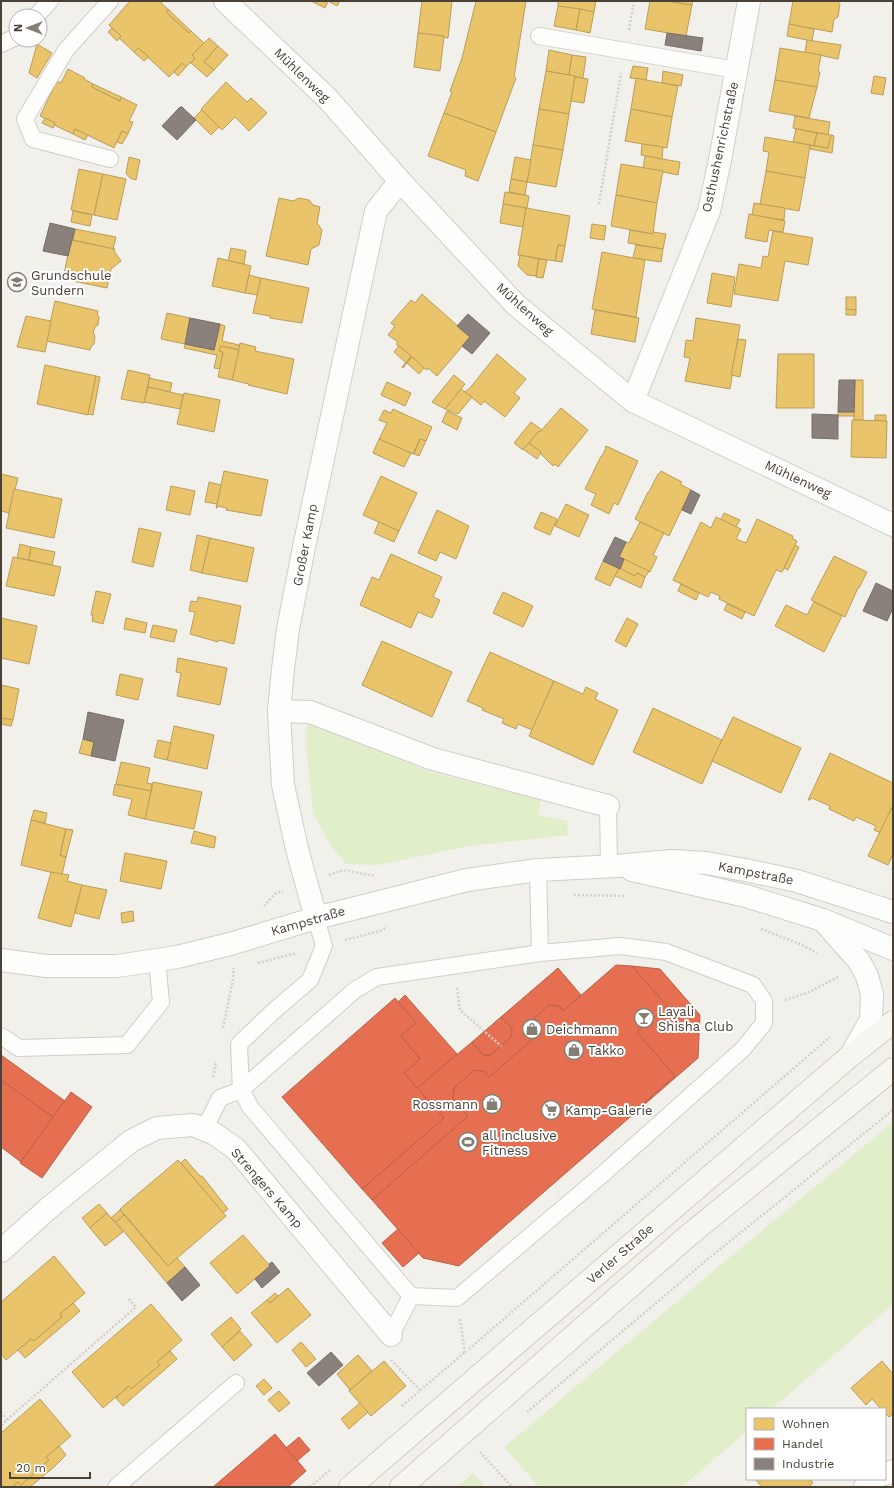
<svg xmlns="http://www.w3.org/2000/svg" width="894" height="1488" font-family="'Work Sans',sans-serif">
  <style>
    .green { fill: #e0eeca }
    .homes { fill: #e9c46a; stroke: #b99d5a }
    .shops { fill: #e76f51; stroke: #b86149 }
    .industry { fill: #8a817c; stroke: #766e67 }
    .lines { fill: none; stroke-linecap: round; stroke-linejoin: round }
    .service-casing { stroke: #d0cec8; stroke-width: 18 }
    .minor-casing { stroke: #d0cec8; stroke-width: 24 }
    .secondary-casing { stroke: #d2cdc2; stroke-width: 24 }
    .path { stroke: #d2d0ca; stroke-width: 2.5; stroke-dasharray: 2 2; stroke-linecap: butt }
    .service { stroke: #fdfdfc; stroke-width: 16 }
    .minor { stroke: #fdfdfc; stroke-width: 22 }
    .secondary { stroke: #f7f5ef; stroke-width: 22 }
    .labels { text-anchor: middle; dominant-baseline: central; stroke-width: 4; stroke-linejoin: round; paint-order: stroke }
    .street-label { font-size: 13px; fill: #494136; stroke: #fff }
    .poi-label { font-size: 13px; fill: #494136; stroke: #fff; text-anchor: start }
  </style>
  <rect width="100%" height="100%" fill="#f2f0eb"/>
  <g class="green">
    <polygon points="308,723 330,726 424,770 541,800 538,815 567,821 568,835 469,846 378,865 346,864 329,843 313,813 305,733"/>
    <polygon points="893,1122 893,1304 772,1409 747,1409 747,1431 682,1487 539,1487 504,1447 718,1267"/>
    <polygon points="473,1473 486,1487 457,1487"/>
  </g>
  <g class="homes">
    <polygon points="130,1 162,1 161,3 169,10 166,12 189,33 191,31 204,43 192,55 195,58 186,67 182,63 169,77 138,48 134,52 119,38 121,36 109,25"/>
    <polygon points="311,1 340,1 337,6 328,1 325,8"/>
    <polygon points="422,1 452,1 448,38 418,33"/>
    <polygon points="476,1 526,1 514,77 516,78 496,132 444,113 452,92 450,91 462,58"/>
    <polygon points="558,1 596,1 594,12 558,6"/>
    <polygon points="650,1 667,1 692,5 686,36 645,29"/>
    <polygon points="667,1 693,1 692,5"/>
    <polygon points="793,1 837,1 840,4 838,17 834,19 832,32 789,24"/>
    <polygon points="558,6 580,9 576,30 554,26"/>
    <polygon points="580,9 594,12 590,33 576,30"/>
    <polygon points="169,10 191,31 189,33 166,12"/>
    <polygon points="789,24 814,29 812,41 787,36"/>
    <polygon points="112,28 121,36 117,41 108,32"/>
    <polygon points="418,33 444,36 440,71 414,67"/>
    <polygon points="209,38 218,46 204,62 214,70 207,77 191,63 195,58 192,55"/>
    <polygon points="807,40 841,45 838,59 805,52"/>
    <polygon points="37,44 52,53 37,78 29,73"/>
    <polygon points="218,46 228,55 214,70 204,62"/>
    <polygon points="138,48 149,57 144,61 134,52"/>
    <polygon points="780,48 821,55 818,72 820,72 817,87 775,80"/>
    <polygon points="549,50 572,55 569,75 546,71"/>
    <polygon points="572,55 586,57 583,78 569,75"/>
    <polygon points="182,63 186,67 178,76 174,72"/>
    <polygon points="633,66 648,68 646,80 630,78"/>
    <polygon points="68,69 85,78 84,79 93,84 92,87 120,101 121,97 137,105 129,121 133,122 128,134 122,131 114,148 75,129 73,134 54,125 55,123 40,116 57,81 61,83"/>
    <polygon points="546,71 575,76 569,114 539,109"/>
    <polygon points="663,71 683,75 681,86 662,83"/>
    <polygon points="874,76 886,78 883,95 871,93"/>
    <polygon points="575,77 588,79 584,103 571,101"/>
    <polygon points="636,78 678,86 672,117 631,109"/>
    <polygon points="775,80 817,87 809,118 769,111"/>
    <polygon points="226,82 247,102 251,98 267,113 249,131 235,117 222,130 201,109"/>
    <polygon points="93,84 121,97 120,101 92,87"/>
    <polygon points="539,109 569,114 563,150 533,145"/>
    <polygon points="631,109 672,117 667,148 625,141"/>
    <polygon points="202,110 219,127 211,135 194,118"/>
    <polygon points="444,113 496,132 478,181 465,176 466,170 428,156"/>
    <polygon points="795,116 830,122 828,135 793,128"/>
    <polygon points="45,118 55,123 53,128 42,123"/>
    <polygon points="75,129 88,135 85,140 73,134"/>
    <polygon points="796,129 817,133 814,146 793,142"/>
    <polygon points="122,131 128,134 122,144 117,142"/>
    <polygon points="817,133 831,135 828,148 814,146"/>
    <polygon points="831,135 834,136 832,153 810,149 810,145 828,148"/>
    <polygon points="765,137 810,145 805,178 766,171 769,152 763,151"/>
    <polygon points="642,144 663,147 662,159 641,155"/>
    <polygon points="533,145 563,150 556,187 527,182"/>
    <polygon points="645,156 680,162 678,175 643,168"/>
    <polygon points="129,157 140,160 136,180 130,178 126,173"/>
    <polygon points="515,157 531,160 527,182 511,179"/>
    <polygon points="621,164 663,171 657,203 616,195"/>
    <polygon points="79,169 103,174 94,215 71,210"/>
    <polygon points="766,171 805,178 799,211 760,204"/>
    <polygon points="103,174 126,179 117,220 94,215"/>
    <polygon points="511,179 527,182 525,195 509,192"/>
    <polygon points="505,192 529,196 527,208 503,204"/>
    <polygon points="616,195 657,203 653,234 611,226"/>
    <polygon points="279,198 293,201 299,198 309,200 313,205 320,207 317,223 322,230 319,245 311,249 308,265 266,256"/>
    <polygon points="754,203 785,208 784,220 752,215"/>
    <polygon points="503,204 526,208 523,227 500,223"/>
    <polygon points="526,208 570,216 565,246 558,245 555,261 518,255"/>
    <polygon points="73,211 92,215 90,226 71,222"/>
    <polygon points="749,214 785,221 783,232 769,230 767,242 745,238"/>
    <polygon points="592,224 606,226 604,240 590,238"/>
    <polygon points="75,229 116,237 113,249 73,240"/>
    <polygon points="630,230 653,234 653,232 666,234 663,249 628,243"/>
    <polygon points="773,231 813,238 808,265 785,261 778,301 734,294 739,264 761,268 763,256 768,257"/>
    <polygon points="71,240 115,249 114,251 121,261 111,269 107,288 63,279"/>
    <polygon points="558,245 565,246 562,262 555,261"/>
    <polygon points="636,245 663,249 661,262 633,258"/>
    <polygon points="231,248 246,251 244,264 228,261"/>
    <polygon points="602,252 645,260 636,317 592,309"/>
    <polygon points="520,255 539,259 536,276 527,275 518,266"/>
    <polygon points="218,258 251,266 245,293 212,286"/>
    <polygon points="539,259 547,260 543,278 536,277"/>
    <polygon points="712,273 735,277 731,307 707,303"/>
    <polygon points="249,275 261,278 257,295 245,293"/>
    <polygon points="261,278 309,288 302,323 270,318 270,316 253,313"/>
    <polygon points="422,294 470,337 437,376 428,368 427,370 424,368 412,357 403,368 402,367 411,356 396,344 398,342 388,335 395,326 391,323 411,300 415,303"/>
    <polygon points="846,297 856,297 856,310 846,309"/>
    <polygon points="55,301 98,311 97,314 99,317 98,325 95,327 93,333 95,336 94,344 91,347 90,350 46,341"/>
    <polygon points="846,309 856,310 856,315 846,315"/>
    <polygon points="595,310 639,318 635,342 591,334"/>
    <polygon points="167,313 190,318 185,344 161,339"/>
    <polygon points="26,316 51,321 45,352 17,347"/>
    <polygon points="696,318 740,325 730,389 685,381 690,358 684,357 686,340 693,341"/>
    <polygon points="220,324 225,326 222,341 239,345 239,350 221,346 219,351 223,352 220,369 214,368 217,355 184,348 185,344 214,350"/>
    <polygon points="738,339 746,340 740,377 731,375"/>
    <polygon points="240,343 256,347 255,351 294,359 287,394 248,385 249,384 232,380"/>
    <polygon points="221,346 239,350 232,380 218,377 223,352 219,351"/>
    <polygon points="399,346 411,356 406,363 394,352"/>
    <polygon points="497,354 526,379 514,393 520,398 505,417 484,401 481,405 465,392 470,388"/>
    <polygon points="778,354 814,354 814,408 776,408"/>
    <polygon points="412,357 424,368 419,374 407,363"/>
    <polygon points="45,365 96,376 88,415 37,404"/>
    <polygon points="128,370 150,375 144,403 121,399"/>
    <polygon points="454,375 465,384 445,409 432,402"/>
    <polygon points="96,376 100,377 93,415 88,414"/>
    <polygon points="149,378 172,383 170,392 148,387"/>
    <polygon points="855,380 863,380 863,420 854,420"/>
    <polygon points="387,382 411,393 405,406 381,395"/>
    <polygon points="148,387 183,395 180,409 144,402"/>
    <polygon points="461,389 472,397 458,414 445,409"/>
    <polygon points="184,393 220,400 214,432 177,424"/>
    <polygon points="561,408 588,430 558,467 555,464 553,466 541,454 541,452 529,443 539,431 540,432"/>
    <polygon points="393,409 432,427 426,441 420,439 413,454 379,439 387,423 379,420 384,410 391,413"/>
    <polygon points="447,411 462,418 457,430 442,422"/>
    <rect x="838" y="412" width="16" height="4"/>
    <polygon points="875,415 886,415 886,421 875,420"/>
    <polygon points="852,420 887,421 886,458 851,457"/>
    <polygon points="531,422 542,430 540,432 539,431 523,450 514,443"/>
    <polygon points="379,439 411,453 404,467 373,453"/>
    <polygon points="420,439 426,441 419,456 414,454"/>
    <polygon points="529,443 541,452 537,459 523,449"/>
    <polygon points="606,446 638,461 618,505 614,503 609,514 591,505 596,494 585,489 601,456 602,456 606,448 605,447"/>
    <polygon points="224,471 268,480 261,516 226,510 227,508 217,506 217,508 216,508"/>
    <polygon points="661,471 682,482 680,484 691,490 669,536 635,519 648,492 649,492 658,474 659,474"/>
    <polygon points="1,474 18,478 9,513 1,511"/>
    <polygon points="381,476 417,493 399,531 363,515"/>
    <polygon points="209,482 221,485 217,504 205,502"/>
    <polygon points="171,486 195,491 190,515 166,510"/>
    <polygon points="14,489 62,499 54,538 6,528"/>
    <polygon points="566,504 589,515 579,537 555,526"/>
    <polygon points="437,510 469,526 456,559 440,552 436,561 418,553"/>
    <polygon points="541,512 557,519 550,535 534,528"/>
    <polygon points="724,513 740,520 736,527 721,519"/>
    <polygon points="716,517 741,529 736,539 746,543 757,519 793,536 792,538 797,541 782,572 776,570 754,616 719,599 720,596 711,592 708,597 673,580 701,522 711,528"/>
    <polygon points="379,522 399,531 394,542 374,533"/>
    <polygon points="640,522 664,533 653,555 657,557 650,572 619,557 626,542 629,543"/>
    <polygon points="139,528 161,533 153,567 132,562"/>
    <polygon points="197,535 210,538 202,573 190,570"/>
    <polygon points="210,538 254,548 247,582 202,573"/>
    <polygon points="20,544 31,547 29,560 17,558"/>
    <polygon points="795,545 799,547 788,570 784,568"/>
    <polygon points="31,547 55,552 52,565 29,560"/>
    <polygon points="391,554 442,577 433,597 440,600 432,618 418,612 411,628 360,605 372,577 379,580"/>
    <polygon points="834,556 867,572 859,588 858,588 845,617 811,600"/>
    <polygon points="13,557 61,567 54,596 6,586"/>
    <polygon points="624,559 649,571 645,577 637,573 635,576 620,569"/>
    <polygon points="603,561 619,568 610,586 595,579"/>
    <polygon points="619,568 635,576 637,573 645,577 641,588 615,576"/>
    <polygon points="681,584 699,593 696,600 678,591"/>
    <polygon points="96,591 111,594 103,624 92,621 93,615 91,615"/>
    <polygon points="503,592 533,606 523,627 493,613"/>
    <polygon points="198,597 241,606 234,644 219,640 218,642 190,634 195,612 189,611 191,601 197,602"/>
    <polygon points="814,602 842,616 824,652 775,626 786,605 807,615"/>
    <polygon points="727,604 745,612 742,619 724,610"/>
    <polygon points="1,618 37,626 29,664 1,658"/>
    <polygon points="126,618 147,623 145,633 124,629"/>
    <polygon points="627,618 638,624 626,647 615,641"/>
    <polygon points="153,625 177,630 174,642 150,637"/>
    <polygon points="382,641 452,672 432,717 362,685"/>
    <polygon points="490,652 554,681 532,730 518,724 516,729 502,723 504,719 482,710 483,708 467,701"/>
    <polygon points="178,658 227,668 220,705 177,696 181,673 176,672"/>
    <polygon points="120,674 143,679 138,700 116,695"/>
    <polygon points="554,681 583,694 586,687 598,693 595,699 618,710 593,765 529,736"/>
    <polygon points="1,685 19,689 13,720 1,718"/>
    <polygon points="653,708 722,740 702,784 633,752"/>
    <polygon points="733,717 801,748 781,793 712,761"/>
    <polygon points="1,718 13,720 11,726 1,724"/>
    <polygon points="174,726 214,735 207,769 167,760"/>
    <polygon points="83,739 94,742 91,756 79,753"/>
    <polygon points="158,740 171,743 167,760 154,757"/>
    <polygon points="830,753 893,783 893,805 881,833 874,830 876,826 856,817 854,821 829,809 830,806 812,798 810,800 808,800"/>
    <polygon points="121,762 150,768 147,783 152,784 151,791 116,784"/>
    <polygon points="153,782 202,792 194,829 145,819"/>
    <polygon points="115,784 151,791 145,819 128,815 132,799 113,795"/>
    <polygon points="891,809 893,809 893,854 888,865 868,856"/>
    <polygon points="34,810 47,813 45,823 31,820"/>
    <polygon points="31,820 66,829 60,855 66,857 62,875 21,865"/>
    <polygon points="66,829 73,830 66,857 60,855"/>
    <polygon points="194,831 216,837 214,848 191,843"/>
    <polygon points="125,853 167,861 161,889 120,881"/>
    <polygon points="51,872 69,875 67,881 82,885 71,927 38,918"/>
    <polygon points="82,885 107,890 99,919 75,913"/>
    <polygon points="133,911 134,921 122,923 121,913"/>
    <polygon points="185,1159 200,1176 202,1176 228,1209 223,1213 181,1163"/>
    <polygon points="178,1160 226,1216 168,1266 120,1209"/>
    <polygon points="99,1204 107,1213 90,1228 82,1218"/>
    <polygon points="120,1210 124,1215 116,1222 111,1218"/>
    <polygon points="107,1213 123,1232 105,1246 90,1228"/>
    <polygon points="124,1215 168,1266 177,1258 185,1267 167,1283 116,1222"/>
    <polygon points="243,1235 270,1266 237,1294 210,1263"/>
    <polygon points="54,1256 85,1293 60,1314 62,1317 34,1341 31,1339 6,1360 1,1354 1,1302"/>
    <polygon points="288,1288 311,1315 277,1343 251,1313 267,1300 270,1303"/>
    <polygon points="275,1293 278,1296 270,1303 267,1300"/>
    <polygon points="73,1303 80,1311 25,1358 18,1350 31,1339 34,1341 62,1317 60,1314"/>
    <polygon points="151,1304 182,1340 157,1362 160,1365 131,1389 129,1386 103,1408 72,1372"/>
    <polygon points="231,1317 241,1329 222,1347 211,1334"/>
    <polygon points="240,1331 252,1345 234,1361 222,1347"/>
    <polygon points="301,1342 316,1359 306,1367 292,1350"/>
    <polygon points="170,1351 177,1359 123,1406 116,1398 129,1386 131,1389 160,1365 157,1362"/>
    <polygon points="358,1355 372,1371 350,1390 337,1374"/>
    <polygon points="384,1361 406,1386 371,1416 349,1391"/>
    <polygon points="882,1361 893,1374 893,1414 889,1417 885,1413 885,1409 881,1409 872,1399 866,1405 851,1388"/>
    <polygon points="264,1379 272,1388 264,1395 256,1386"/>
    <polygon points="279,1391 290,1403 279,1412 268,1400"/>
    <polygon points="40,1399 71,1436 46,1457 49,1460 21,1485 18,1482 12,1487 1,1487 1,1433"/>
    <polygon points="360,1403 368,1412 349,1429 341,1419"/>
    <polygon points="59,1446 66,1455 54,1467 30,1487 12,1487 18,1482 21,1485 49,1460 46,1457"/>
    <polygon points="755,1479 810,1479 813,1483 809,1487 762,1487"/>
  </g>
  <g class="shops">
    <polygon points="616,965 632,966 667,1006 637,1032 675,1076 644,1103 645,1104 459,1266 423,1258 372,1200 468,1116 453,1099 454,1088 474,1070 484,1071 489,1077 534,1038 529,1032 530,1022 549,1005 559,1006 563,1011"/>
    <polygon points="632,966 660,969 700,1015 698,1058 645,1104 644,1103 675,1076 637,1032 667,1006"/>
    <polygon points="558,968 581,995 563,1011 559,1006 549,1005 530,1022 529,1032 534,1038 489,1077 484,1071 474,1070 454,1088 453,1099 468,1116 372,1200 362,1189 444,1118 417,1088 472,1042 483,1055 490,1055 511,1037 512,1029 501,1017"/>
    <polygon points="405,995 457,1054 417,1088 404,1073 420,1059 401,1036 416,1023 398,1002"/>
    <polygon points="395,998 416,1023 401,1036 420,1059 404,1073 444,1118 362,1189 282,1097"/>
    <polygon points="501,1017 512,1029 511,1037 490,1055 483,1055 472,1042"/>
    <polygon points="1,1055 65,1101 53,1117 1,1080"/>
    <polygon points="1,1080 53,1117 21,1162 1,1147"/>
    <polygon points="71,1092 92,1107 42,1178 20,1163"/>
    <polygon points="398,1229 419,1253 403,1267 382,1243"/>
    <polygon points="275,1434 306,1471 288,1487 213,1487"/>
    <polygon points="299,1437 310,1450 297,1461 286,1448"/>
  </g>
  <g class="industry">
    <polygon points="667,33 703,38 701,51 665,45"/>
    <polygon points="180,107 182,107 196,120 177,140 162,126"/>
    <polygon points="50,223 75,229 68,256 43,251"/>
    <polygon points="468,314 490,333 472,354 462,346 470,337 457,326"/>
    <polygon points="190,318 220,324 214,350 185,344"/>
    <polygon points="839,380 855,380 854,412 838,412"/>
    <polygon points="812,414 838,415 838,439 812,438"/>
    <polygon points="691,490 700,495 691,514 682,510"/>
    <polygon points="615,537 626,542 619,557 624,559 620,569 603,561"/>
    <polygon points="876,583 893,591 893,604 891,608 893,608 887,621 863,611"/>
    <polygon points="88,712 124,720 115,761 91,756 94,742 83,739"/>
    <polygon points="272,1262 280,1272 262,1288 255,1279 270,1266 269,1264"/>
    <polygon points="185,1267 200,1285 182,1301 167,1283"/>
    <polygon points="331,1352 343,1365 319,1386 307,1373"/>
  </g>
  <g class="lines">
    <g class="service-casing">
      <g id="service">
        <polyline points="36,16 50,1"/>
        <polyline points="539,36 736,70"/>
        <polyline points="1,44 16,37"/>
        <polyline points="110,159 33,139 25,119 66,50 110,1"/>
        <polyline points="608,806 609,866"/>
        <polyline points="538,870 540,953"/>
        <polyline points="1,1036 19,1048 127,1045 161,1002 157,960"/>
        <polyline points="204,1130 220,1098 241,1090 355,990 377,977 540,953 620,946 666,952 753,985 764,1001 764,1023 743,1049 603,1174 457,1298 411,1296 251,1108 241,1090 239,1044 276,1009 310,980 324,946 316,918"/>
        <polyline points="391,1335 411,1296"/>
        <polyline points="116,1487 236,1383"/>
      </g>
    </g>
    <g class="minor-casing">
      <g id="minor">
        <polyline points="225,1 328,99 400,181 516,305 633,401 893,525"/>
        <polyline points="633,401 709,211 720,160 749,1"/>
        <polyline points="279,711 310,712 433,759 608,806"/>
        <polyline points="632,870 746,896 823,920 893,949"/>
        <polyline points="316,918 297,849 283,785 279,711 283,669 288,629 304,547 376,211 400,181"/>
        <polyline points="826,924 859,961 867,976 872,994 871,1020 851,1055"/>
        <polyline points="1,960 46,966 117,966 177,957 230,944 316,918 467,880 538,870 616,866 671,861 706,863 745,870 797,881 893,912"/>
        <polyline points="1,1251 50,1207 131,1141 157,1128 193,1125 213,1133 236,1149 391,1335"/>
        <polyline points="885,1474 893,1471"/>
        <polyline points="865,1487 875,1479"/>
      </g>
    </g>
    <g class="secondary-casing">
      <g id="secondary">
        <polyline points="350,1487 850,1056 893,1022"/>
        <polyline points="401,1487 689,1235 893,1069"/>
      </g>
    </g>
    <g class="path">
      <polyline points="629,30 634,1"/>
      <polyline points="599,204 621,73"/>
      <polyline points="329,875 343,870 375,876"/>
      <polyline points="574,895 627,896"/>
      <polyline points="264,906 276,893 283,891"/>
      <polyline points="761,929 800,944 817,953"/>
      <polyline points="345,940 383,930 387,926"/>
      <polyline points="258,963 297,953"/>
      <polyline points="457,988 460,1010 501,1046"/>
      <polyline points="785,1000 807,993 838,977"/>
      <polyline points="223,1028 234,974 233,968"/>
      <polyline points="213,1077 216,1062"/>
      <polyline points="460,1319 465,1353"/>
      <polyline points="469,1349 830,1037"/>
      <polyline points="391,1360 421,1391"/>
      <polyline points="402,1406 465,1352"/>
      <polyline points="1,1412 7,1420"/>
      <polyline points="527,1412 708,1259 893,1110"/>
      <polyline points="1,1425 136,1307 128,1298"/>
      <polyline points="480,1452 512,1487"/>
      <polyline points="310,1487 331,1469"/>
    </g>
    <use href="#service" class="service"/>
    <use href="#minor" class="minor"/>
    <use href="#secondary" class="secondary"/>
  </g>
  <defs>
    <g id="school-ring" transform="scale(1)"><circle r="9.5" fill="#fff" stroke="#847e75" stroke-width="1.5"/><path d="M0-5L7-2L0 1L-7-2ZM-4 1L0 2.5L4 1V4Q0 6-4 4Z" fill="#847e75"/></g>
    <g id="bar-ring" transform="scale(1)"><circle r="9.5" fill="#fff" stroke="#847e75" stroke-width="1.5"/><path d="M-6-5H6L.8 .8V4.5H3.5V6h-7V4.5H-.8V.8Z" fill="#847e75"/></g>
    <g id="shop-ring" transform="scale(1)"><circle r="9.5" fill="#fff" stroke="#847e75" stroke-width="1.5"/><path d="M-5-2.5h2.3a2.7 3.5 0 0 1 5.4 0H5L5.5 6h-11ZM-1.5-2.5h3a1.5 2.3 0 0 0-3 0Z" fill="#847e75"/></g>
    <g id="supermarket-ring" transform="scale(1)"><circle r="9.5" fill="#fff" stroke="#847e75" stroke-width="1.5"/><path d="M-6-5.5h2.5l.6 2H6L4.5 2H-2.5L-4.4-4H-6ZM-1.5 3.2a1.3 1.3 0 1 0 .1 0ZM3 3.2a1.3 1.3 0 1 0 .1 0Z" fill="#847e75"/></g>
    <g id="stadium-ring" transform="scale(1)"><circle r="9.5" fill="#fff" stroke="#847e75" stroke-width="1.5"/><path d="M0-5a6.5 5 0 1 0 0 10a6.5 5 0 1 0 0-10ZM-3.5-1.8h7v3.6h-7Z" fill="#847e75"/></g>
  </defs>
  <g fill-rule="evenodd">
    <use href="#school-ring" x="17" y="282"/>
    <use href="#bar-ring" x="644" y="1018"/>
    <use href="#shop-ring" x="532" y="1029"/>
    <use href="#shop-ring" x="574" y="1050"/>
    <use href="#shop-ring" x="492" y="1104"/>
    <use href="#supermarket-ring" x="551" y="1110"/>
    <use href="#stadium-ring" x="468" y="1142"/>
  </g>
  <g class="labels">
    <g class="street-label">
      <text transform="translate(302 75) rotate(44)">Mühlenweg</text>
      <text transform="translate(720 147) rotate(-78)">Osthushenrichstraße</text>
      <text transform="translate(525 309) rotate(42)">Mühlenweg</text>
      <text transform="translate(798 479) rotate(25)">Mühlenweg</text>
      <text transform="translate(305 545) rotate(-79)">Großer Kamp</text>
      <text transform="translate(756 873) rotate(11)">Kampstraße</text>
      <text transform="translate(308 921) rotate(-16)">Kampstraße</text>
      <text transform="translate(267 1188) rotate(49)">Strengers Kamp</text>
      <text transform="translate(620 1254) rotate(-41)">Verler Straße</text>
    </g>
    <g class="poi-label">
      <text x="31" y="275">Grundschule<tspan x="31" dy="15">Sundern</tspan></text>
      <text x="658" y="1011">Layali<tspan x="658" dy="15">Shisha Club</tspan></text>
      <text x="546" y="1029">Deichmann</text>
      <text x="588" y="1050">Takko</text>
      <text x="478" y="1104" text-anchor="end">Rossmann</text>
      <text x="565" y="1110">Kamp-Galerie</text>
      <text x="482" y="1135">all inclusive<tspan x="482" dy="15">Fitness</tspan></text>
    </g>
  </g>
  <rect width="894" height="1488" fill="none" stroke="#494136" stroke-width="4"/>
  <rect x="746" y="1408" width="140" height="72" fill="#ffffff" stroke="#b6b3af"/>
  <rect x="754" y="1418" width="20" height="12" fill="#e9c46a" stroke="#b6b3af"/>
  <text x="782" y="1428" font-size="12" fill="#494136">Wohnen</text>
  <rect x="754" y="1438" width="20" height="12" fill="#e76f51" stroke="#b6b3af"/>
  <text x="782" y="1448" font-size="12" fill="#494136">Handel</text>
  <rect x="754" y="1458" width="20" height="12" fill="#8a817c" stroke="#b6b3af"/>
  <text x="782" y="1468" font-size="12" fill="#494136">Industrie</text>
  <g transform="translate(28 28) rotate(270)"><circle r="19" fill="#ffffff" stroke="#b6b3af"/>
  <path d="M0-3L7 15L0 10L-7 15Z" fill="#847e75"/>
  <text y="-6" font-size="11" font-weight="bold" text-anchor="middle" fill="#494136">N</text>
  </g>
  <path d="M10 1472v6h80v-6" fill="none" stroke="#494136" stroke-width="2"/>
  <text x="16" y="1472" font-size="12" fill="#494136" stroke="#ffffff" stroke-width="3" paint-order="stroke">20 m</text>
</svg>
